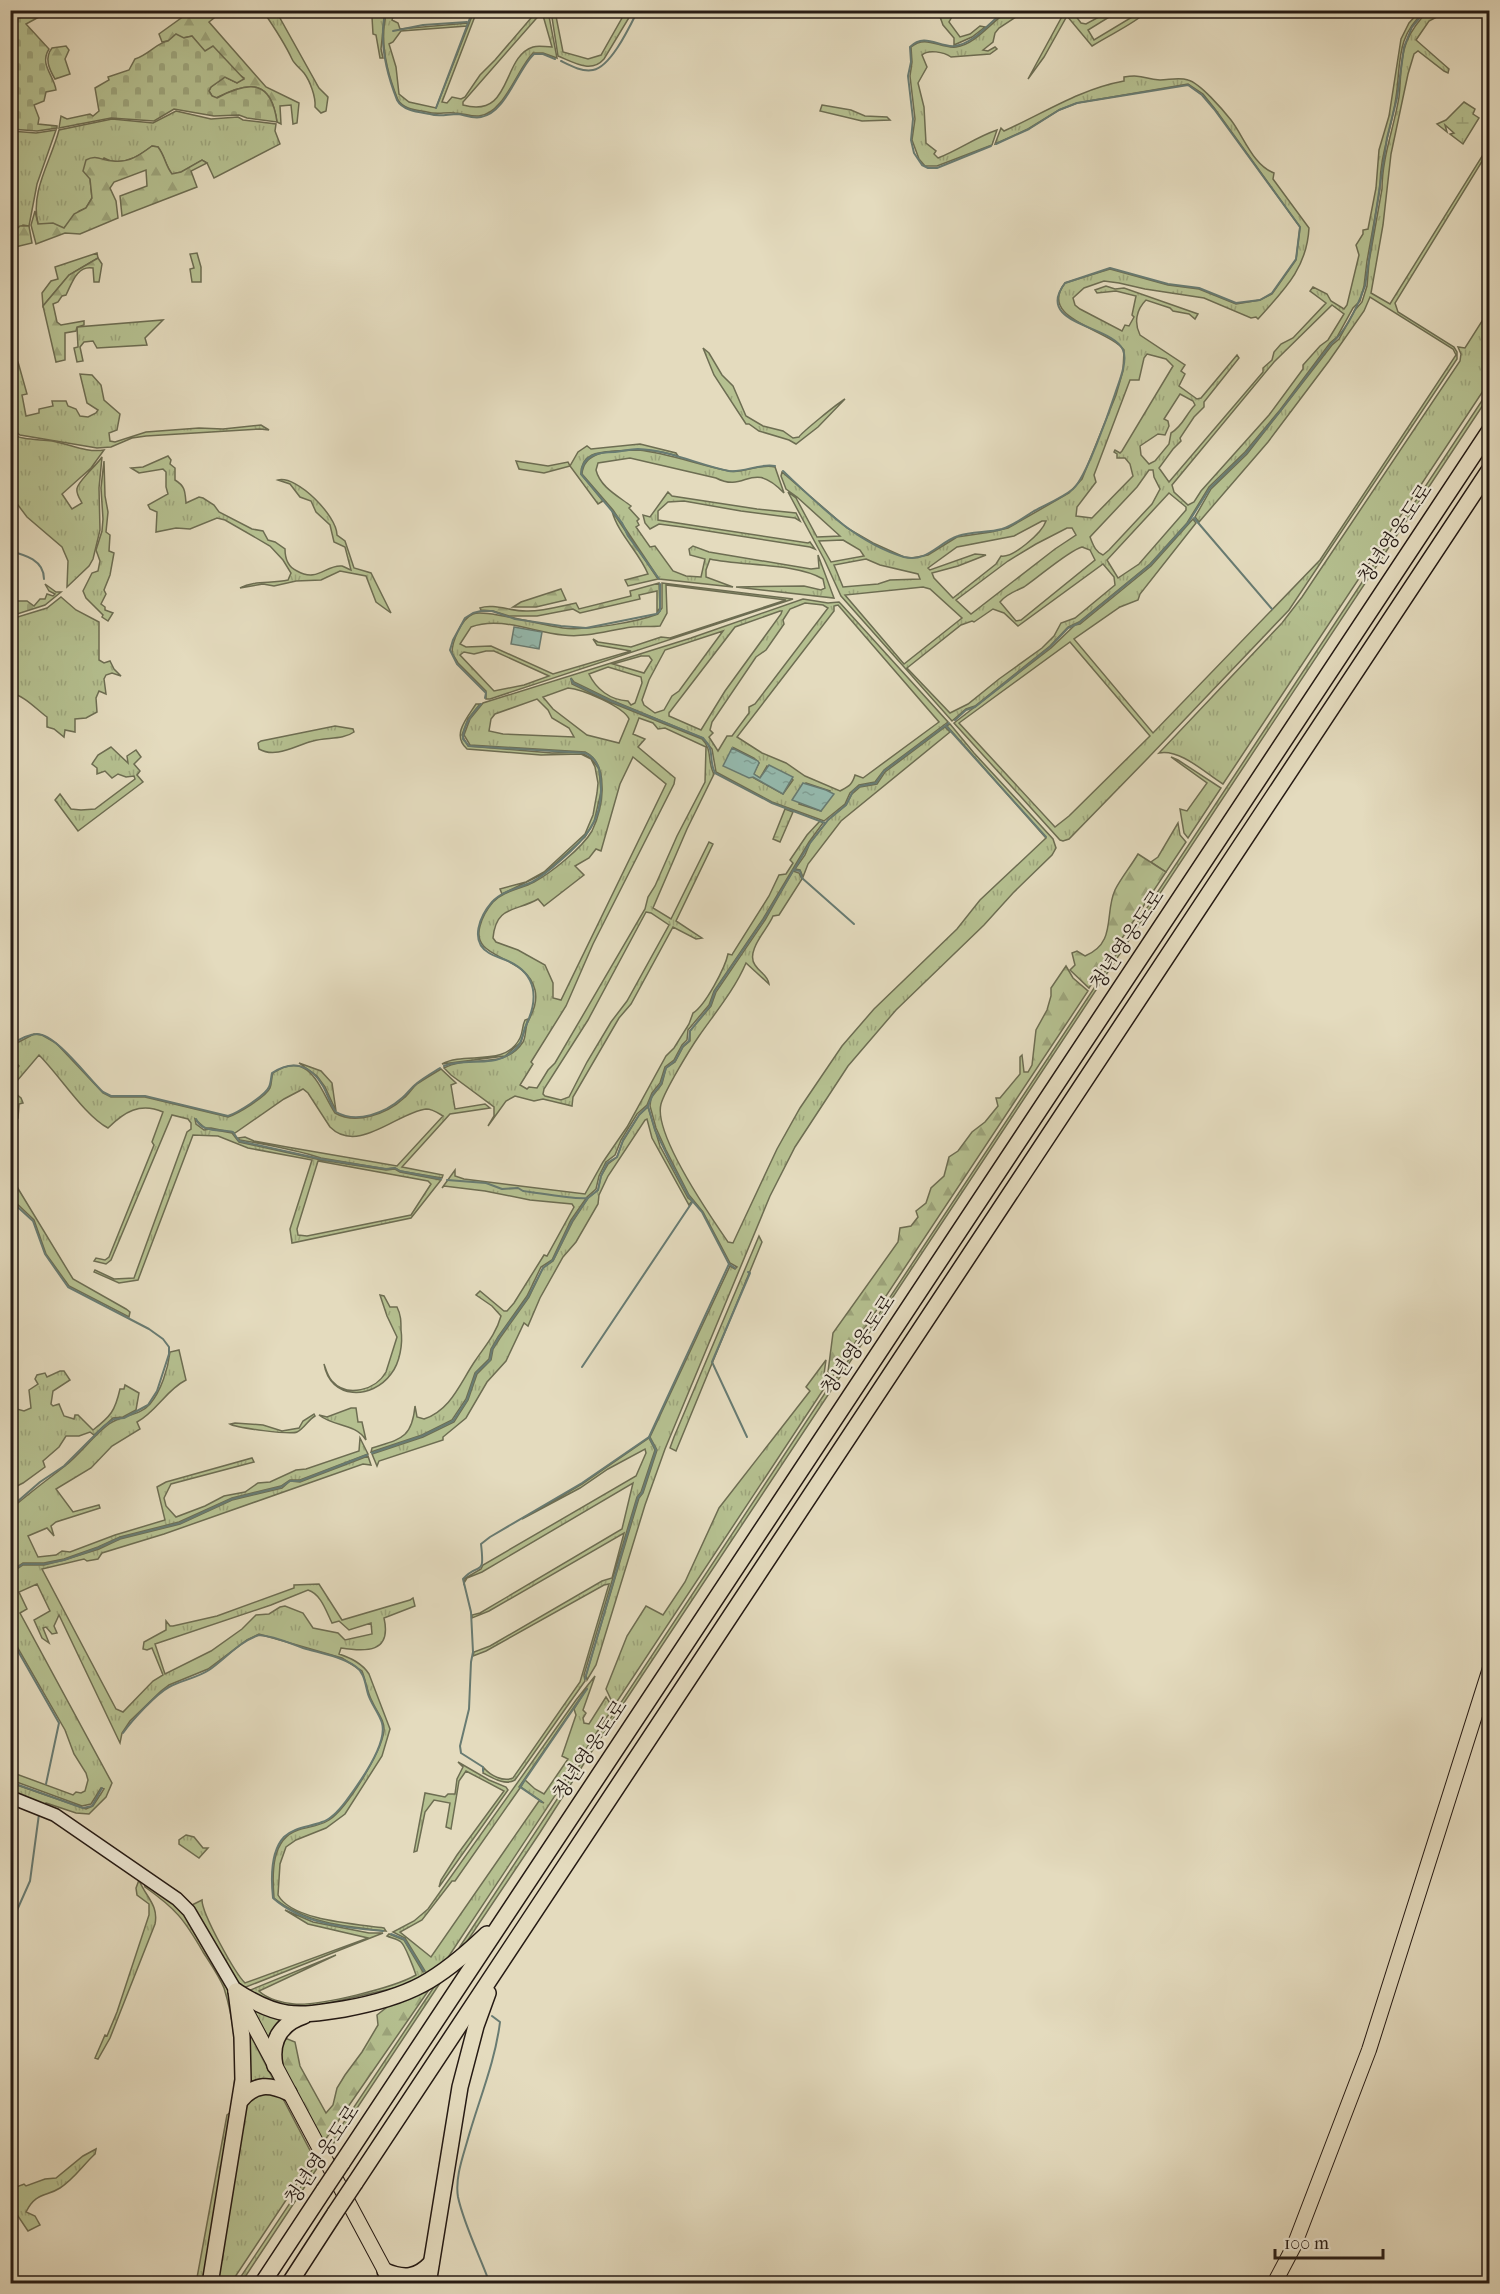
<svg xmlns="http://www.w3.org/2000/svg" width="1500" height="2294" font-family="'IM FELL French Canon','Noto Serif KR',serif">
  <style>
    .grass { fill: url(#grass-tufts); stroke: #6d6d52; stroke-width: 1.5; fill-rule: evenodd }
    .forest { fill: url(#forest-firs); stroke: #6d6d52; stroke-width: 1.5 }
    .wetland { fill: url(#wetland-marsh); stroke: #6d6d52; stroke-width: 1.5 }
    .cemetery { fill: url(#cemetery-stones); stroke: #6d6d52; stroke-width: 1.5 }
    .water { fill: url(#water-ripples); stroke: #687b72; stroke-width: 1.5 }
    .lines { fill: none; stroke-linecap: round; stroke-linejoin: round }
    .stream { stroke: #687b72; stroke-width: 2 }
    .secondary-casing { stroke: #251a14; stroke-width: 15 }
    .primary-casing { stroke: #251a14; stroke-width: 16 }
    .highway-casing { stroke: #251a14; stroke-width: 18 }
    .secondary { stroke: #ede8d5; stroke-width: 12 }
    .primary { stroke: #e4dbbe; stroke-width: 14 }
    .highway { stroke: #e4dbbe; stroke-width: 15 }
    .highway-bridge-casing { stroke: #251a14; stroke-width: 18; stroke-linecap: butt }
    .highway-bridge { stroke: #e4dbbe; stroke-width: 15 }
    .labels { text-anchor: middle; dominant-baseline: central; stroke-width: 4.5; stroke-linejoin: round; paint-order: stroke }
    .street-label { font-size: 20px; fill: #251a14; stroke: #ede8d5 }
  </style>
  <defs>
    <pattern id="grass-tufts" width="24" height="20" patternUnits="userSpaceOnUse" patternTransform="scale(1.5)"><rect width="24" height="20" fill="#b5c090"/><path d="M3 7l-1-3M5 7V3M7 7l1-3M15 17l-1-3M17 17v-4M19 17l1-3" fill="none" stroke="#9ca47b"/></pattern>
    <pattern id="forest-firs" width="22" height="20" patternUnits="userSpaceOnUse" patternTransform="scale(1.5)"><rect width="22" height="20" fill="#b5c090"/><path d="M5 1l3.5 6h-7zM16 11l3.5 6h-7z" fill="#9ca47b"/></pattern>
    <pattern id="wetland-marsh" width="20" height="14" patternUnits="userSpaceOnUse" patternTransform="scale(1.5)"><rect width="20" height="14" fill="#b5c090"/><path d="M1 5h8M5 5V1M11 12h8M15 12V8" fill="none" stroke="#9ca47b"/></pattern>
    <pattern id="cemetery-stones" width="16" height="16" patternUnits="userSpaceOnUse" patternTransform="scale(1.5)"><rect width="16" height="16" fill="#b5c090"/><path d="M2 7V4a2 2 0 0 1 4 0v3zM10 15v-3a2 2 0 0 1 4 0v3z" fill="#9ca47b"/></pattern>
    <pattern id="water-ripples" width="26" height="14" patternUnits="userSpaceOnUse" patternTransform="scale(1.5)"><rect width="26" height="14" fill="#95bbb0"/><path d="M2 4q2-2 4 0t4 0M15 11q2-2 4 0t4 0" fill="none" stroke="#80a096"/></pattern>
  </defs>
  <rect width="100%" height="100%" fill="#e4dbbe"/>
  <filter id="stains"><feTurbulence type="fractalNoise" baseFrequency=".00333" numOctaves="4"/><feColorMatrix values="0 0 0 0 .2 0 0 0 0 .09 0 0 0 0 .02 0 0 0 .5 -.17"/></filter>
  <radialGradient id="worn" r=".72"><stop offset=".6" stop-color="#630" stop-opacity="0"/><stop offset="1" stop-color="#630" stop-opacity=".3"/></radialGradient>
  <g class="grass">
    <path d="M1010,10L1025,11L999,28L995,33L993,42L983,50L988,51L995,47L997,49L990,54L951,57C944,52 928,49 922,55L927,67L918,83L924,107L926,143L936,151L934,154L938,158C959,150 976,137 997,130L992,145L937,166H925L919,159L912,140L915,119L910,76L912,62L911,47C926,34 940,49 956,47C977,44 992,20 1010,10Z"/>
    <path d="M1429,10L1448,11L1429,21L1416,40L1449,69L1448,73L1444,71L1418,51L1414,54L1408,74L1391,154L1383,225L1371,293L1390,304L1489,145V150L1395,303L1398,312L1454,347L1457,352V359L1289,610L1148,758L1069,839L1063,841L1060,840L954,723L1051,648L1075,625L1080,624L1151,566L1193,519L1196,523L1140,594L1138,600L1120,607L1074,639L1153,733L1320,560L1456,355L1453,349L1370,297L1364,311L1329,361L1268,442L1199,522L1195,517L1211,489L1247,454L1332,345L1339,339L1355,310L1362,302L1367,286L1369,262L1382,189C1382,157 1394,128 1399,97C1401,79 1400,58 1407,41C1412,29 1420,19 1429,10ZM1070,642L1150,736L1069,816L1055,827L959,723Z"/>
    <path d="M263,11H276L319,88L328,97L326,111L321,113L315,107C316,97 310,81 304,73C300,68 294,64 292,59C284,42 274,27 263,11Z"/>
    <polygon points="378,11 385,11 381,49 383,58 380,58 376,35 373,34 372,17"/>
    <path d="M387,11H395L392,20L398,23L400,29L468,23L467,26L401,31L393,42L389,44L396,67L399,94L409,102L436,108L474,11H477L442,102L447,103L452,97L461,99L465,97L480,75L495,60L537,11H548L557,58L543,53H533C517,69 504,114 479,116C471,117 463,113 455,113C445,112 437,115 427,112C417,110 404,110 398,100C387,73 379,39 387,11ZM542,12L552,47C545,47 539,45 533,47C501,57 513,119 463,105V102Z"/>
    <path d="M551,11H555L563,52L588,59L601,55L626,11H633L604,59C591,74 573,62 558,56Z"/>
    <polygon points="941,11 951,11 953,15 949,22 960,37 970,34 980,26 985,27 972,37 954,45 954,38 943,25 939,14"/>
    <path d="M1065,11H1072L1081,23L1086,24L1110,11H1119L1088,30L1094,40L1142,11H1148C1132,25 1111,34 1092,46L1067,16L1044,57L1028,79Z"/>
    <path d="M1420,11H1425C1416,19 1408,29 1404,41C1398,58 1399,79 1396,97C1392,128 1379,157 1380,189L1367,261L1364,286L1360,301L1353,308L1337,337L1330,343L1280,410L1245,452L1209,487L1187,523L1150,564L1079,622L1068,627L1050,646L975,706L966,709L952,721L841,596L824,559L788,492L796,498L817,537L840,536L797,497L786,489L781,476L782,472L847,528L873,543L904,557L912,558L928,555L957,537L991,532L1008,528L1069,493L1082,479L1116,395L1123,371L1124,350C1108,329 1037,319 1065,283L1110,269L1168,285L1199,289L1236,304L1260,300L1272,294L1296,260L1300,227L1215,109L1203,94L1188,84L1077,103L1059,110L1028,129L995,144L1001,128L1004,131C1044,113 1080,89 1124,81V77C1142,74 1144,79 1160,80C1169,80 1179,77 1188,80C1200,83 1223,110 1231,120C1244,137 1253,165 1274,173L1273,179L1309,228C1307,268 1284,290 1258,319L1256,317L1251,318L1204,298L1145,289L1119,283L1104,281L1084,288L1073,298L1075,305L1080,309L1122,331L1125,325L1129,326L1134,317L1132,315L1136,296L1116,291L1097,293L1095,290L1106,286L1115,289L1124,288L1198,314L1195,319L1189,314L1173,311L1170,308L1146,300C1136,310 1134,323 1140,335L1185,365L1181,371L1185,374L1179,386L1197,399L1201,398L1237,355L1239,358L1204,402V407L1194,417L1180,438L1181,441L1173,449L1159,468L1169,482L1263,372V368L1272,360L1274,352L1281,344L1293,338L1326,303L1310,291L1313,287L1327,294L1331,301L1344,309L1347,305L1359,255L1356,245L1363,234V230L1368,229L1376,188L1379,150L1389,116L1401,39L1409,23ZM1332,305L1344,314L1328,340L1320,346L1303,365V369L1269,415L1201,491L1194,502L1188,505L1174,492L1172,485L1274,362ZM1147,354L1166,359L1173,366L1122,451L1120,453L1115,450L1114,452L1117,454V458H1125L1130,464L1133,476L1092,518L1076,516L1077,507L1096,482L1094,475L1130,380H1139L1144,358ZM1180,394L1193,401L1195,405C1186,414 1183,426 1171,433L1169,444L1155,461L1149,464L1141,455L1140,446L1158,434L1165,435L1169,426L1168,421L1164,419ZM1149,470H1153L1154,477L1160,489L1152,504L1109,550L1103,555C1095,552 1093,544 1090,537L1137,487ZM1169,493L1186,507V510L1139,564L1118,578L1107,560ZM1042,521H1046C1042,533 1013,558 1001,556L996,564L953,598L934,578L932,573L958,566L986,555L975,554L930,570L928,568L957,547L1014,536ZM1067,528H1072L1076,535L1055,549L971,614L956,600L1008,561L1036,544ZM843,540L860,550L864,556L831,562L819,541ZM1082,547L1090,550L1095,560L1021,620L1016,621L1000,602C1006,594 1016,591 1024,587C1039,577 1068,551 1082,547ZM866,559L880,565L918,574L920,579L890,580L878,584L843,587L834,565ZM1103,564L1114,577L1115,585L1075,618L1061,623L1054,636L1042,648L999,679L968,704L950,713L907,668L961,625L972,621L974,622L993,609L1004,613L1018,626ZM923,587L930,589L962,618L904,664L845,595Z"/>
    <polygon points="822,105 851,110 865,116 887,117 890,120 862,121 820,111"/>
    <path d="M176,111L211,119L238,117L243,120L276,124L275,131L280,144L214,178L207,163L202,160L182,172L172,174C165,165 165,156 158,147L152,146C139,156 121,168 104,158L90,179L92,198L86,208L79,211L64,228L38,224C30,191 51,161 59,130L112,119L153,123Z"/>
    <polygon points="56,130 37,184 29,226 23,225 11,234 11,131 36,133"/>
    <polygon points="97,253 98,258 69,275 43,306 42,293 51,281 58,279 55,267"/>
    <path d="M1489,310V382L1223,784C1205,773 1181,749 1159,753L1282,623L1302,597L1460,361L1461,354L1458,347L1465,348Z"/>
    <polygon points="163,320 145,338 147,345 97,348 93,341 84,342 80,347 83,361 77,362 74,348 78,347 77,327"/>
    <path d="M703,348L709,353L722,375L733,386L746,416L763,426L783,431L793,438L799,437C801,433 838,403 845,399L818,427L796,444L789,440L759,431L749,424H746L714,375Z"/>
    <polygon points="10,356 18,362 27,394 22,395 26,416 39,413 39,409 53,406 52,401 66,401 68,406 76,409 80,416 88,417 96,413 98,410 87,403 80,374 92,375 101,385 104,400 120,414 117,430 109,433 110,441 115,442 146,432 199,428 223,429 261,425 269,430 260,429 146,436 132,438 111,447 97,448 20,435 11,428"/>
    <polygon points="1489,390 1489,396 836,1383 834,1382"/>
    <path d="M10,433C22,441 39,439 52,441C70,444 86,453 104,450L91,468L62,494L72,509L82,503C80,499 76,494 77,489C77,482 97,465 102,457L99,488L100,530L93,559L89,566L67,587L68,561L62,547L27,517L12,497Z"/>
    <path d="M640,444L676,453L678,456C654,449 640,450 616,451C600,452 581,452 581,474L603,501L598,504L570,466L578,452L587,446L591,449Z"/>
    <path d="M638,450C669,453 698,465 729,471C744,474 759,463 775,467L784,493C750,458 747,494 716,478L630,458L598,463L596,470C600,487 618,496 631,506L629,508L639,519L637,521L639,525L636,527L650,547L655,546L673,571L686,576L701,577L705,559L690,555L689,549L693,546L709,552L811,569L819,568L818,555L834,598L736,587L804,586L821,590L825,588L823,579C796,563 741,566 710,559L706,570V577L733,587L659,579L613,510L582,474C584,448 618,451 638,450Z"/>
    <path d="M168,456L171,460L170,464L175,468V480C185,486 185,491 186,503L199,497L203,498L214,505L219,512L252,529L263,531L268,540L275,542L285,549C285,558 288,567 297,571C318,583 326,564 342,566C345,567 348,569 351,570L345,547L334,542L330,525L316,512L311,501L300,497L290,484L278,480C297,475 337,516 337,535L345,541L354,568L371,573L391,613L376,602L366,576L340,571L321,580L296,581L274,586L263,584L240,588C255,580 271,584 288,580L291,573L283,560L270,546L225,520L217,518L190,529L176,528L156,532L157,512L150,509L148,505L168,494L166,487V472L163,469L139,473L131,468L143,467Z"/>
    <polygon points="104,461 105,496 108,512 106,532 110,535 109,551 114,553 110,575 104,590 106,594 101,604 105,607 105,610 113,613 108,621 102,617 103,615 86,598 83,591 92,573 98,571 100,561 96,550 102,531 103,519 101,488"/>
    <polygon points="668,492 672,496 757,509 796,513 800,521 795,518 741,511 684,501 668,502 658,511 658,520 808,543 810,542 815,549 810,547 682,527 659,524 650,529 645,523 643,515 650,517"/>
    <path d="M662,583L793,599L490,699H486V691L458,663L452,653C452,642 461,619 473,614C485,609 545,626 563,628C585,631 637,622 658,614L662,608ZM666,585L786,600L670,638L661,637L631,647L598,642L593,639L597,645L631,651L553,674L491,646L466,647L460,644L471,627C500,616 533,632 563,635C587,638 609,630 632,627C642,626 651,627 660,626L667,613ZM486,651H494L549,676L524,685L494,691L460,655L464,652L474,654Z"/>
    <path d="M61,597L76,610L99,622V660L104,663L110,661L114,669L121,676L112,673L106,675L104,679L106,694L99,691L96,698L97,712L86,718L75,719V732L65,730L64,737L54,729L47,727V717C36,709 24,695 10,693L11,619L47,608Z"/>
    <path d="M803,599L828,603L839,602L841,604L948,722L884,770L875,782L859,785L850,793L845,804L824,821L772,802L716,772L712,749L703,738L611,700L574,682L571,678L572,684L610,702L702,739C713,750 707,762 714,774L687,829L653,908L671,919L709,842L713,844L676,921L702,938L696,939L673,927L631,1004L619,1018L573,1097L572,1106L543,1099L534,1101L515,1096L506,1101L488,1126L494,1116V1107L451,1075L444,1068C469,1054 504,1071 523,1042C526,1037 525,1030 527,1024C532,1013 538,1003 535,990C526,953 470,961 480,926C482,918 487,909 493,902C503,891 521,889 534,882C551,873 582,848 592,831C598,819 603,800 602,786C602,772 599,759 585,752L470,745L464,735L470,719L483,703L691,638ZM805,603L823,605L828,608L755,704L749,707V713L732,736H727L718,751L709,737L713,733L710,730L712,722L756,657L766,650L784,624L783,620L790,609ZM838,605L939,722L863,778L855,775C852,785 849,786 840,791L805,776L786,763L762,753L737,737L834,611V606ZM780,611H782L781,614L725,691L701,730L669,716V713L735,627ZM723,631L679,691L672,696L664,710L655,713L644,705L642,700L649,680L665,650ZM641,656H649L652,660L644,673L613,664ZM608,667L641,677L642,683L635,703L631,705L628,701C610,700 596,689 589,674ZM568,688C582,689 624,707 629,719L619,743L587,735L553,709L543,697ZM537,699L548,710L552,718L569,728L574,737L503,734L489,731L491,719L495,714ZM639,718L653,723L658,729L665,728L706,747L705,782L677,836L655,886L648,897L645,909L555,1063L548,1070L537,1088L529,1087L527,1089L520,1085L533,1064L531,1062L566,1006L593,944L674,784L675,778L638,747L645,739L633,734ZM734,748L754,758L759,763L753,774L760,778L767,766L793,780L783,794L752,777ZM633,757L666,784L561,1000L553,998V983L545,965L518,950L496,942L493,938C496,905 516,912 538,899L544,906L584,875L575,866L589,858L596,849L601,851L620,784ZM806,783L830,791L821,811L799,804ZM646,912L651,913L669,925L627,1001L611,1022L587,1062L569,1097L561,1100L545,1096L543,1094L544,1089L588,1020Z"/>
    <path d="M476,704H480L468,719L462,735L468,746L552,753L580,752L591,758L599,769L601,792L594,822L585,837L545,873L502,894L500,889L526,882L544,872L585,834L593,815L597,793L598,783L595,767L591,759L581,754L541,755L467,749C451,735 467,718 476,704Z"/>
    <path d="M950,724L974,753L1053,839L1056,848L1052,855L1013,893L984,925L896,1010L848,1066L795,1147L770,1196L665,1449L645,1505L596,1665L587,1680L586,1675L639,1498L643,1493L657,1450L650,1437L730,1266L735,1269L737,1267L730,1263L703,1212L689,1195L666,1150L656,1128L650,1106L651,1098L662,1084L666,1068L675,1062L683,1047L690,1041V1031L711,1006L716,992L765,920L793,871L799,873L802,879L779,915L773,916C768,929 745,951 755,965C760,973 768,975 769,984L746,963C735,989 715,1013 699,1036C690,1049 665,1090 661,1104C653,1134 710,1216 728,1242L733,1243L777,1149L800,1108L842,1046L874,1009L957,929L980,900L1046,838L947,726Z"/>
    <path d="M335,726L353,729L354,732C343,740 326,737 313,741C296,745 276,759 259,749L258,743L261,741Z"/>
    <polygon points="945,727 950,732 841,821 808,864 803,877 800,870 795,869 805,855 810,843 828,820 846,805 852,794 860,787 877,784 885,772"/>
    <polygon points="111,747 128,763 127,756 136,750 141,757 134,764 140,771 137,775 143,782 78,831 55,800 60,794 71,809 81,810 95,809 135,779 134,776 126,777 118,774 112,778 105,771 97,774 97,768 92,764 98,755"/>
    <polygon points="1171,757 1178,760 1221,788 1188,838 1184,833 1180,809 1187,811 1207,783"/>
    <path d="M820,821L823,823L809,842L763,919L714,991L709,1005L688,1030L687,1040L682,1045L674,1060L665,1067L660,1083L652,1093L647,1105L637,1114L621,1140L615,1155L606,1162L599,1176L596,1189L587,1197L571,1220L552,1260L541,1267L527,1296L498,1337L491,1349L489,1359L475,1373L466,1399L452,1420L422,1435L371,1452L372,1448C400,1439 412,1439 415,1406L417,1417L424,1419C451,1410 460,1383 475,1361C485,1346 496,1334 501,1316L492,1306L476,1295L480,1291L504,1311H507L514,1303L544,1255L547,1256L574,1207L572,1204L530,1200L485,1191L444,1186L442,1188L455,1170V1176L464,1179L585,1194L603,1162L627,1127L666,1056L674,1048L689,1024L693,1013C705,1006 725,968 728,954L732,955L733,953L769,896L779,875L786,874L793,863L790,860L807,835Z"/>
    <polygon points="1178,823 1180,835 1186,842 1166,872 1151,862 1158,857"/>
    <path d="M528,1019L521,1042L505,1056L442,1064C465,1051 505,1068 520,1038C523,1032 522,1026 525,1020Z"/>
    <path d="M34,1034L42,1035L56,1043L103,1093L111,1097H145L228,1117C237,1114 266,1097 270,1088C272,1084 271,1078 273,1073C310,1048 320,1090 335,1113C356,1125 387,1114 404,1098C409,1094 412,1088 417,1084C424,1079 433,1074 441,1069L456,1083L451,1085L455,1109L485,1104L490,1108L450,1114L402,1167L443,1175L442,1178L400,1171L395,1168L386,1169L321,1158C298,1150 264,1144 240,1140L238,1138L245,1137L254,1141L287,1147L397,1166L443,1116C438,1113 433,1109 426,1109C398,1112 358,1155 330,1127L308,1093L303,1089L284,1099L235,1133L211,1128H205L195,1119L196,1124L204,1130L210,1129L232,1133L239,1142L321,1160L386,1170L395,1169L400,1172L441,1180L411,1218L292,1243L290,1229L312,1160L248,1148L218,1136L193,1135L138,1280L119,1283L94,1272L95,1270L114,1279L134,1278L187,1132L191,1129V1123L188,1119L172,1115L111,1260L106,1264L94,1261L96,1258L105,1260L109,1257L154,1145L152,1142L163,1112C140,1102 124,1112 108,1128C85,1116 60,1076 39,1055L11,1088V1068L14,1072L19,1066L14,1060L11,1063V1046ZM318,1161L428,1181L431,1184L411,1215L307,1236L298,1235L297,1229Z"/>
    <polygon points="299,1063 321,1071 332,1083 336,1111 325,1087 317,1076"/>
    <polygon points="10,1089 21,1098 23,1103 19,1104 18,1118 11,1129"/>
    <polygon points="648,1107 660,1146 688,1198 692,1201 689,1205 652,1138 647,1119 645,1120 608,1176 599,1195 598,1204 576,1242 563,1257 540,1298 528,1326 524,1323 506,1361 487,1382 466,1418 443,1437 443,1440 379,1461 377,1466 372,1454 423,1437 454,1422 468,1400 477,1374 491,1360 493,1349 500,1338 529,1297 543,1268 553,1261 573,1221 588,1198 598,1190 601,1176 608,1164 617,1157 623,1141 639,1115"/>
    <polygon points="11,1177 73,1279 126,1309 130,1312 129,1317 69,1286 46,1254 34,1220 11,1198"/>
    <polygon points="759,1236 762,1242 676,1451 670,1448 674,1437"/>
    <path d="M380,1295L384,1296L390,1307H397C401,1315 401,1321 401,1330C403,1343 400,1363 391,1374C372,1400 330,1400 324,1364C326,1370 328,1377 332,1381C347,1398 376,1390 386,1372L397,1337L387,1316Z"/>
    <path d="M179,1350L186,1380C166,1390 157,1411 137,1422L140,1429L112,1446L91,1468L56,1489L73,1512L99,1505L100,1508L56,1522L51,1526L54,1536L47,1528L28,1536L38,1557L56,1555L62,1551L70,1552L115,1535L165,1520L157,1487L166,1482L252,1458L254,1462L171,1484L164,1498L166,1506L176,1517L205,1506L224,1496L245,1492L258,1483L270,1482L296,1470L306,1469L359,1451L360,1438L368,1454L300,1480H290L281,1486L232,1498L179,1522L120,1537L98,1547L64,1559L44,1563H23L11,1571V1509C28,1494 47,1480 65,1466C81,1453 93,1436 109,1424C121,1415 140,1416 150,1404C161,1391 168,1369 170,1352Z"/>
    <polygon points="826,1360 824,1374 829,1381 614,1706 606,1689 627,1636 646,1606 663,1615 685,1582 719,1508 810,1391 806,1387"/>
    <path d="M60,1371H64L70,1380L53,1391L51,1404L53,1406L59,1404L64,1416L74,1419L75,1415H78L93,1430C111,1416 115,1411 120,1389H124L125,1385L139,1393L136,1410L123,1417L113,1418L94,1435L90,1432L79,1436H66L59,1447L43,1461L45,1467L23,1483L11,1489V1417L17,1409L24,1411L31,1408L29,1390L38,1384L35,1379L37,1375L45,1373L47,1377Z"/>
    <polygon points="831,1384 834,1386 592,1751 539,1834 466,1943 459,1948"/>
    <path d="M351,1408H356L358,1422H362L366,1440C355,1423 334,1427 319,1415L327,1417Z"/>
    <path d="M314,1414L315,1416C308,1420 304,1429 297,1432C290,1435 237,1428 230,1424L235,1423L263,1425L282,1431L299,1428L303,1421Z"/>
    <path d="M649,1438L655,1450L641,1492L637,1497L584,1675L585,1681L515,1780C505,1786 493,1778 483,1773L484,1768C491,1776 503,1782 513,1778L580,1682L609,1584L604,1585L486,1651L473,1656L474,1652L490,1646L602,1581L612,1578L624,1533L489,1611L472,1618V1615L480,1613L622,1529L633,1483L482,1572L467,1578L464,1583V1579L481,1569L483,1565L636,1476L646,1453L645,1449L608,1469L580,1488L522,1519L582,1484Z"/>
    <path d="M368,1456L371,1465L363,1464L164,1534L102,1553L98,1559L87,1561L84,1559L42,1569L116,1709L123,1712L153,1681L163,1675L152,1648L147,1650L143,1649L144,1642L166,1630V1621L170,1626H173L217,1616L294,1588V1585L319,1584L342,1620L410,1600L413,1598L415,1606L384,1618C392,1653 366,1652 341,1648L339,1654C351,1658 362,1663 369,1674L390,1729L382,1756L345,1814L326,1828L296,1840L286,1847L280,1864L278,1895C292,1921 358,1924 384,1928L386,1931C348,1927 304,1923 274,1898C272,1874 271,1839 298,1830C308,1827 320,1826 329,1820C347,1808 381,1753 384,1731C385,1720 376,1711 372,1701C367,1692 366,1681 362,1671L342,1658L259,1634L247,1640L208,1669L169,1685L161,1691L130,1721L122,1733L120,1743L59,1615L54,1626L57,1633L52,1634L46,1627L43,1628L49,1643L42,1638L34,1620L50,1611L37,1584L19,1592L27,1609L20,1613L112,1783L106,1797L89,1814L76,1813L46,1803L45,1805L180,1893L192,1905L202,1900C202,1914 235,1973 245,1983L368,1938L308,1924L285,1910L313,1922L369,1933H383L246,1987L238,1985L185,1901L11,1794V1783L86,1809L93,1806L104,1789L101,1788L91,1804L82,1806L11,1780V1772L73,1795L76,1792L81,1793L85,1791L88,1780L86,1773L74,1754L65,1730L11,1636V1573L23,1565H44L64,1560L99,1549L120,1539L180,1524L232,1500L282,1488L290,1481L300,1482ZM308,1590C321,1594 326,1611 332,1623L339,1621L349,1630L371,1623L372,1634L345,1640L338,1633L313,1628L303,1613L285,1606L280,1607L269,1614L256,1615L242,1629L211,1651L165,1674L155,1644L271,1605Z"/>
    <path d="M595,1676L583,1710L586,1713L583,1718L584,1723L589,1724L606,1697L613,1708L447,1959L427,1974L403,1986L307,2008L277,2005L248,1991L336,1955L259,1991C267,1999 283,2003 294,2004C320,2006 393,1988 416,1975C414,1969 405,1945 401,1942C398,1939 391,1938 387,1936L389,1934L404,1940L423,1972L425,1971L405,1938L393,1932L414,1921L428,1909L576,1700ZM587,1688L574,1709L576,1715L562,1756L568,1759L544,1794L535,1789L525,1780L521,1787L544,1803L539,1801L431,1957L400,1932L422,1920L452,1881H455L520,1788L519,1787Z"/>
    <polygon points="458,1762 489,1780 506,1787 508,1790 439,1887 441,1880 457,1855 504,1791 466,1771 459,1781 451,1829 446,1827 450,1803 434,1800 425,1812 417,1851 414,1852 425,1793 445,1797 448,1794 455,1794 457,1779 463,1767"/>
    <polygon points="186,1835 194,1837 203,1848 208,1848 199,1858 179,1844 179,1840"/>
    <path d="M139,1880C145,1896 159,1905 155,1924L110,2038L98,2059L95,2058L105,2035L107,2036L117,2012L149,1915V1904L137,1895L136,1888Z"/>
    <path d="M144,1882L184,1911L228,1988L235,2020L239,2065L206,2283H196L227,2115L231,2112C238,2069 237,2030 224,1988C219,1976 210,1963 203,1952C184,1919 176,1909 145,1887Z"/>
    <polygon points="442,1975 444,1977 241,2283 236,2284"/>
    <polygon points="249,2001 287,2016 270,2041"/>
    <polygon points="243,2021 272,2077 273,2080 260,2079 247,2082"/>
    <polygon points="249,2093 280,2093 314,2158 231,2283 214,2284"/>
    <path d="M96,2149L95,2154C83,2165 74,2179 60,2188C46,2197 36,2192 26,2212L35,2216L40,2225L28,2231L18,2216L11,2221V2189L24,2184L26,2186L45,2179L56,2178L83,2156Z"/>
  </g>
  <g class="forest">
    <path d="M191,11H223L209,22L266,87L299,103L297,123L293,124L291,105L280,106L281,124L277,122C271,79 249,81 216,98L212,96L209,91L211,87L225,77L237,83L244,78L205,52L192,36L162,42L159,34Z"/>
    <path d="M66,46L69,50L65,59L70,74L55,79C49,69 44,58 52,48Z"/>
    <path d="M152,146L158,147C165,156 165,165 172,174L181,172L202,160L207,163L191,171L197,187L122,216L120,196L147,186L146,170L114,182L110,188L116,201L118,218L80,234L65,233L36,244L31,225L35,211L38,224L53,223L64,228L74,214L86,208L92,198L90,179L83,171L86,160C97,154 102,161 113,161C129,163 140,155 152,146Z"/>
    <polygon points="20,226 29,226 32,243 11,248 11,234"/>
    <polygon points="197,253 201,267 201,282 192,282 190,269 194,268 190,254"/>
    <path d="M98,258L102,264L99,282H94L93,268C77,265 72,283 66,295L62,296L58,302L53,304L57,322L61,325L84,321V325L77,327L76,331L65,333V360L56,362L43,306L69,275Z"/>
    <polygon points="516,461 548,466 568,462 570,466 544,473 519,469"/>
    <path d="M612,511L658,579L628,586L625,580L648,574C639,552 618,534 612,511Z"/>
    <path d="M659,583L660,608L657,612V591L639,595L640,599L580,613L573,609L537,616H509L493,611L481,610L480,608C493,603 513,612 528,611C544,611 561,606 576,603L579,609L631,596L630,591Z"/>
    <polygon points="561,589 566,600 536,607 513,607 521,602"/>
    <path d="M1138,854L1166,872L1089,988L1070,970L1075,965L1072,953L1077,951L1085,956C1117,943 1104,914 1115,890C1121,878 1131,866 1138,854Z"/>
    <polygon points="1066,966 1073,978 1088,991 831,1379 828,1372 833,1333 898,1242 900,1228 911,1226 918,1217 916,1211 926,1203 931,1188 944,1176 949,1157 958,1151 972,1132 985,1122 998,1106 996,1098 1000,1098 1020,1074 1020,1057 1022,1055 1024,1072 1028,1072 1032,1065 1036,1030 1047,1010 1051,996 1051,988"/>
    <polygon points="433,1984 323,2143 277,2057 280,2036 295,2042 300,2066 326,2113 333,2105 337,2088 345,2075 362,2052 378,2025 377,2015 400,1997"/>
  </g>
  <g class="wetland">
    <polygon points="1464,102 1475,109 1473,114 1479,118 1463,144 1450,134 1454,133 1445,125 1447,132 1437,124 1446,120"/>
    <polygon points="785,809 793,812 780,842 773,839"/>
  </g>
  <g class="cemetery">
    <path d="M11,10L34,11L39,17L26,24L49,49C39,65 54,75 56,90L46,92L44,101L34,105L39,118L38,124L57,126V128L37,131L11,129Z"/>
    <path d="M176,34L184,38L192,36L205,51L213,46L244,79L237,83L225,77L211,87L209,91L212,96L217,98C249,81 271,79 277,122L247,118L239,115L214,116L174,109L154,121L111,118L59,128L61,116L67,119L90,114L93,116L99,111L95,88L109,80L108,77L129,70L135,59C148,55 158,42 168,41Z"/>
    <polygon points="45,584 56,592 61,592 45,605 11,616 11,604 15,606 15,601 27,601 34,606 40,599 45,599 47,594 53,596 55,594 49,591"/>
  </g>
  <g class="water">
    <polygon points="514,627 542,632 539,649 511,644"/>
    <polygon points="732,748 758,761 759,763 754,774 760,778 769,765 793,777 783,794 753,777 749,778 723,766"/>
    <polygon points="803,783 826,790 834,794 821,811 792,800"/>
  </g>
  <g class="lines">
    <g class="stream">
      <path d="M386,10C378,40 386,72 397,100C403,111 419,112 430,114C439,117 448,114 458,114C465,115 473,119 481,117C506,113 517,70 534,54H543L555,59"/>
      <polyline points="393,31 423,25 467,22"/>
      <path d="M561,61C571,66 582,72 593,70C611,67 630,26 638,10"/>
      <polyline points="436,108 473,10"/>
      <path d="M991,146L937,168H928L922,165L914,153L911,140L913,119L908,76L911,62L910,47C925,32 939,48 955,46C976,43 990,20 1007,10"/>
      <path d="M783,471C818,504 856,543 904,557C927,563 939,542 958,536C972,531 988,533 1002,529C1014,525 1023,518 1034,511C1047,504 1062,498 1073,489C1086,478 1109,412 1115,394C1119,382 1128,361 1123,350C1113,325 1033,325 1065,283L1110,268L1168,284L1199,288L1236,303L1260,300L1272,293L1296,259L1300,227L1214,109L1202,95L1188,85L1077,103L1059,110L1029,129L996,144"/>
      <polyline points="1194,518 1272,609"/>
      <path d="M10,551C25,555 44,560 44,579"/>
      <path d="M659,579L628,536L622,523L581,474C582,454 600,452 615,452C623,451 631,449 638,449C669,450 699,465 729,471C744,473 759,463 775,466"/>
      <path d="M571,679L573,683L611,701L703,738C716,751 708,760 715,773L772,803L825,823"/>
      <polyline points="485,698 486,693 457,664 450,650 453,640 465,618 473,613 481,611 492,611 515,619 561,626 586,628 656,614 660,611 660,584"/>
      <path d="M955,720L966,710L975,707L1050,647L1068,628L1079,623L1150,565L1188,523L1210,488L1246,453L1281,410L1331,344C1347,330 1358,305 1365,286L1387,138L1397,98L1404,47L1412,27L1426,10"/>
      <polyline points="946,726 1046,837"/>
      <polyline points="793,870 800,871 802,878 854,924"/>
      <path d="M10,1045C18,1040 28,1034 37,1034C56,1034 88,1078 103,1092L111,1096H145L228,1116C237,1113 265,1096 269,1087C271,1083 271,1077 272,1073C293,1059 311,1065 323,1086C328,1095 330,1104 336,1112C357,1124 385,1113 402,1098C407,1094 411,1088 416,1084C423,1078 432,1073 440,1068"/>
      <path d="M444,1066C462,1058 490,1066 506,1056C525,1045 520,1038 527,1023C538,999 537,975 510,962C503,958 495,957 489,953C469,941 480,916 492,902C502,891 519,888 532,882C543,876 552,868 561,860C585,839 602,821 601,787C601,773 599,759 585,753L469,746L463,739C463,725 472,714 481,704"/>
      <polyline points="648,1106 655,1130 671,1163 689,1197 702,1212 729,1264 735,1268"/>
      <path d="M196,1119C202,1133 219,1129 233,1132L239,1141L321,1159L386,1169L395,1168L400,1171L441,1179"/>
      <path d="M447,1180L486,1183L502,1189L518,1188L523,1191C540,1193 574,1200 588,1198"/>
      <polyline points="10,1200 33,1221 45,1254 68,1287 149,1329 163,1339 169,1347 169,1354 157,1391 148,1405 124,1418 114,1419 104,1426 64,1466 40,1482 10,1508"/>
      <polyline points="582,1367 693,1201"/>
      <polyline points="747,1437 712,1362 750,1273 748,1272"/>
      <polyline points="372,1453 422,1436 453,1421 467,1400 476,1373 490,1360 492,1349 499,1337 528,1297 543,1268 553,1260 572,1221 588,1198 598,1190 601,1176 607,1163 617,1157 623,1140 639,1115 648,1106 653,1094 661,1084 666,1068 675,1061 683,1046 689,1041 690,1031 710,1006 715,991 764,919 810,843 828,820 846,805 853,791 860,786 876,783 884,771 949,723"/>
      <polyline points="10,1572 23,1564 44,1564 64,1560 98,1548 120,1538 180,1523 232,1499 281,1487 290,1481 300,1481 367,1455"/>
      <polyline points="10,1637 59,1723 46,1784"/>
      <polyline points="585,1679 638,1497 642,1493 656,1450 649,1437 729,1264"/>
      <path d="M123,1733C132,1720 156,1694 169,1687C182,1680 197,1678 209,1670C225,1659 240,1641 259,1635C274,1636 289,1643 303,1648C320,1653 340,1656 355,1666C365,1673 365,1684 368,1694C371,1704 379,1713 382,1723C388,1744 358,1785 346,1801C340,1809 332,1819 322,1822C310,1827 294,1827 284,1837C270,1852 271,1879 273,1898C302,1924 346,1928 383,1931"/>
      <path d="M483,1771V1767L461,1753L460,1746L469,1709L471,1662L473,1652L471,1612L463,1579C479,1561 485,1579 481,1544L490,1537L582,1483L649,1437"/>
      <polyline points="10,1782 83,1808 92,1806 102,1788"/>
      <polyline points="542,1802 520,1787 587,1689"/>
      <polyline points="10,1926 30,1881 39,1814"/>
      <polyline points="391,1934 404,1939 424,1971"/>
      <path d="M490,2284C480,2256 464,2225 458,2197C455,2179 462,2159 467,2142C478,2102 495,2063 500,2022L492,2016"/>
    </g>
    <g class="secondary-casing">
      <polyline id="secondary" points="10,1797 55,1815 177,1899 189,1911 236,1991"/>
    </g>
    <g class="primary-casing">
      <g id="primary">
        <polyline points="238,1996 392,2284"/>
        <polyline points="1274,2284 1294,2246 1369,2050 1490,1668"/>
      </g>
    </g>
    <g class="highway-casing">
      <g id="highway">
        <path d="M236,1991C278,2018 295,2017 344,2009C410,1997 438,1981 487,1934"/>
        <path d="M275,2066C270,2041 280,2024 304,2016"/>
        <path d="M241,2100C255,2083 270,2084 289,2093"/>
        <polyline points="342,2163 1490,430"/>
        <polyline points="355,2183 1490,469"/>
        <path d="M385,2271C404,2279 417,2278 431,2263"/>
        <polyline points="210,2284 243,2080 242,2037 236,1991"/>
        <polyline points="262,2284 324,2190"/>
        <polyline points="289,2284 335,2213"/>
        <polyline points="428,2284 460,2087 476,2026 488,1993"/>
      </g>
    </g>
    <use href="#secondary" class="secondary"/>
    <use href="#primary" class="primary"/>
    <use href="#highway" class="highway"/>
    <g class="highway-bridge-casing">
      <g id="highway-bridge">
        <polyline points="324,2190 342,2163"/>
        <polyline points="335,2213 355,2183"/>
      </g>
    </g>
    <use href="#highway-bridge" class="highway-bridge"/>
  </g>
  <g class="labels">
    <g class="street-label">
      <text transform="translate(1395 534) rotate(-56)">청년영웅도로</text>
      <text transform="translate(1127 940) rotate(-56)">청년영웅도로</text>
      <text transform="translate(858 1345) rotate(-56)">청년영웅도로</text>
      <text transform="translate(590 1750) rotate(-56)">청년영웅도로</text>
      <text transform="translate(322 2155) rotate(-56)">청년영웅도로</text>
    </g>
  </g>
  <rect width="1500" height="2294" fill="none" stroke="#e4dbbe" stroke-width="36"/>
  <rect x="12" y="12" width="1476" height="2270" fill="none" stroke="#251a14" stroke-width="3"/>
  <rect x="18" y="18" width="1464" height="2258" fill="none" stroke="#251a14" stroke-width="1.5"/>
  <path d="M1275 2249v9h108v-9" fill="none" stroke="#251a14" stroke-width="3"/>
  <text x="1284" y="2249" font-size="18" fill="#251a14" stroke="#ede8d5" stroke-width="4.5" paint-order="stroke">100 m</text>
  <rect width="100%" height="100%" filter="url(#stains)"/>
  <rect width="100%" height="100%" fill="url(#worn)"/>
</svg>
